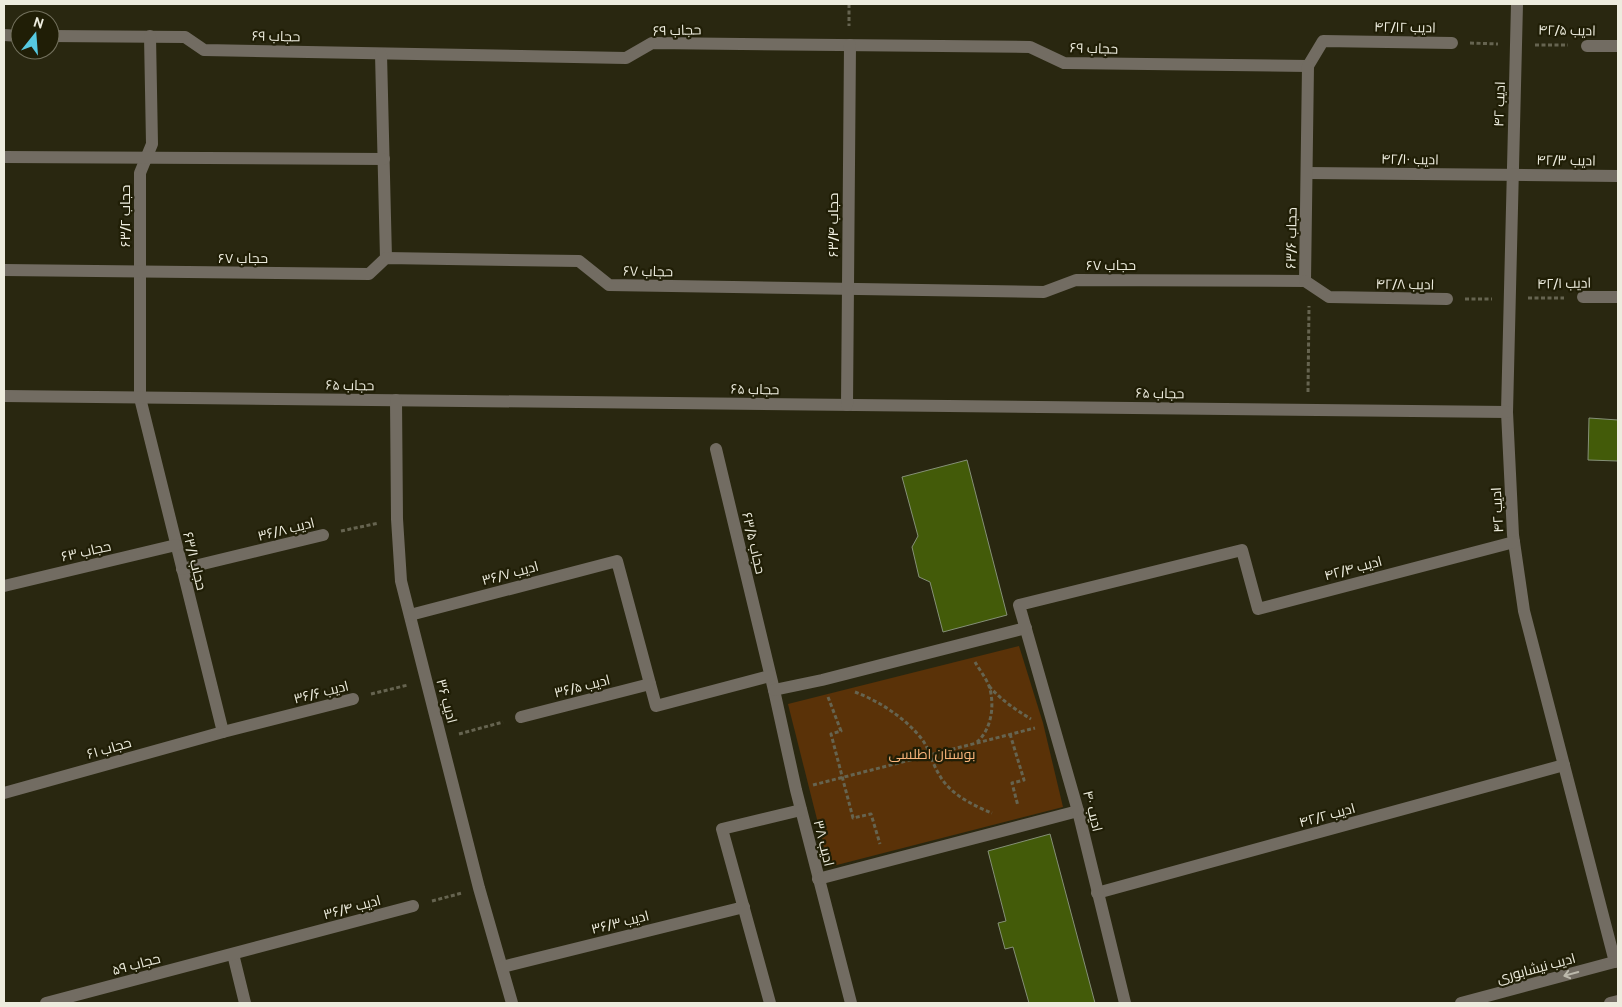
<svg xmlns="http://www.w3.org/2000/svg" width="1622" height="1007" font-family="Cabin,Cairo,sans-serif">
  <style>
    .green { fill: #5a3208 }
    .building { fill: #435b09; stroke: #859077 }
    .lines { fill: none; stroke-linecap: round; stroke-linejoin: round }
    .path { stroke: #666450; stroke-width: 3; stroke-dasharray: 4 2.5; stroke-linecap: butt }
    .minor { stroke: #726c62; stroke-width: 12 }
    .tertiary { stroke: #726c62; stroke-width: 12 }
    .oneway { stroke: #bcb9ac }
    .labels { text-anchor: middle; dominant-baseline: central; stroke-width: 4.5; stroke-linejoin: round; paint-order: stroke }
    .street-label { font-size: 14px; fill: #edecde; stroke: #201e06 }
    .park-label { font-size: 14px; fill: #fbb67d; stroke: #201e06 }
  </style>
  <rect width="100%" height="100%" fill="#292710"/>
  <polygon class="green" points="1019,646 1043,723 1063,807 829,867 788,704"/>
  <g class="building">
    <polygon points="1589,418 1618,420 1618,461 1588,460"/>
    <polygon points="967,460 1007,615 943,632 930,582 919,577 912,547 918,536 902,477"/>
    <polygon points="1050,834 1095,1003 1029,1003 1013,947 1005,949 998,923 1006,921 988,851"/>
  </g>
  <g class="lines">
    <g class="path">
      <polyline points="849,4 849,26"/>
      <polyline points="1470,43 1498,44"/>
      <polyline points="1535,45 1568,45"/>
      <polyline points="1528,298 1564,298"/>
      <polyline points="1465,299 1492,299"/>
      <polyline points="1308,392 1309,306"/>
      <polyline points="341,531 379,523"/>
      <path d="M975,662C979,669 986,678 989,686C995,704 992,729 977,742"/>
      <path d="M989,686C1001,700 1016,710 1031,719"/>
      <path d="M855,692C879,701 905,718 921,738C930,749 932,764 940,776C950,794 974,806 992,813"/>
      <polyline points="371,694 408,685"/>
      <polyline points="828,697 841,731 831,734 853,818 871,814 880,844"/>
      <polyline points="459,734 503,722"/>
      <polyline points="1010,734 1024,780 1012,783 1018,806"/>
      <polyline points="813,785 1035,728"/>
      <polyline points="432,901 462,893"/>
    </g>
    <g class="minor">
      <polyline points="1517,4 1507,412 1513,535 1524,611 1615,962"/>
      <polyline points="4,35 20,36"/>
      <polyline points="50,36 185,37 204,50 626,58 652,43 1030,47 1064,63 1308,66"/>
      <polyline points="150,36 152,144 140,173 140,398 223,732"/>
      <polyline points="1587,46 1618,46"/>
      <polyline points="381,54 386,258"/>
      <polyline points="1308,66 1323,41 1452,43"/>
      <polyline points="4,157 384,159"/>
      <polyline points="1307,173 1618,176"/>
      <polyline points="4,270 369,274 386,258 579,261 609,285 1044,292 1076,280 1305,281"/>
      <polyline points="1305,281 1308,66"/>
      <polyline points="1305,281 1329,297 1447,299"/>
      <polyline points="1583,297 1618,297"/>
      <polyline points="4,396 1507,412"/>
      <polyline points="396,400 397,519 401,581 479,888 512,1003"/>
      <polyline points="847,405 850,45"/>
      <polyline points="716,449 774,690 796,790 851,1003"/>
      <polyline points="182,569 323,535"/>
      <polyline points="4,586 176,545"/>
      <polyline points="410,615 617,561 656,706 770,676"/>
      <polyline points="774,690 822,680 1026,628"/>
      <polyline points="521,717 650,684"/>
      <polyline points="4,793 223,732 353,699"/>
      <polyline points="818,879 1078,811"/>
      <polyline points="1097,893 1564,765"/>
      <polyline points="233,954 245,1003"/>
      <polyline points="502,967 744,907"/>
      <polyline points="46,1003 413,906"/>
      <polyline points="770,1003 722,829 801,810"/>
      <polyline points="1125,1003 1078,811 1019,605 1242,550 1258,609 1514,542"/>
    </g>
    <g class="tertiary">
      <polyline points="1461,1003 1618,961"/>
      <polyline points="1610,1003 1618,1001"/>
    </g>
  </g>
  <defs><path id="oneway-shaft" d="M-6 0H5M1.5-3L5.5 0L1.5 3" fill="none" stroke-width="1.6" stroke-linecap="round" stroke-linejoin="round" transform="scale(1.25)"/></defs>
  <use class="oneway" href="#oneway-shaft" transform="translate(1571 974) rotate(165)"/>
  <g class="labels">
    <g class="street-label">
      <text transform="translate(1405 27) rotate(1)">ادیب ۴۲/۱۲</text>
      <text transform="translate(677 30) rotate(-2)">حجاب ۶۹</text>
      <text transform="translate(1567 30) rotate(1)">ادیب ۴۲/۵</text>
      <text transform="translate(276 36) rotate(1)">حجاب ۶۹</text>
      <text transform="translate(1094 48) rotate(2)">حجاب ۶۹</text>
      <text transform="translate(1499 104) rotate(-88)">ادیب ۴۲</text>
      <text transform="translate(1410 159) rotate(1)">ادیب ۴۲/۱۰</text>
      <text transform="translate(1566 160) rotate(1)">ادیب ۴۲/۳</text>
      <text transform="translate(125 216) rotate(-90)">حجاب ۶۳/۲</text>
      <text transform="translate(833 225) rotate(-90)">حجاب ۶۳/۴</text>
      <text transform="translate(1291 238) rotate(-89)">حجاب ۶۳/۶</text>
      <text x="243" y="258">حجاب ۶۷</text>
      <text x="1111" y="265">حجاب ۶۷</text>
      <text transform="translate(648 271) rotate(1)">حجاب ۶۷</text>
      <text transform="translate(1564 283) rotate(-1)">ادیب ۴۲/۱</text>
      <text transform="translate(1405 284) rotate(1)">ادیب ۴۲/۸</text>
      <text transform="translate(350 385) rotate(1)">حجاب ۶۵</text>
      <text transform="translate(755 389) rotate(1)">حجاب ۶۵</text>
      <text transform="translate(1160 393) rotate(1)">حجاب ۶۵</text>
      <text transform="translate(1497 510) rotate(-93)">ادیب ۴۲</text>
      <text transform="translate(286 529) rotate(-14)">ادیب ۳۶/۸</text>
      <text transform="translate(754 543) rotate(77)">حجاب ۶۳/۵</text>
      <text transform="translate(86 551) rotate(-13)">حجاب ۶۳</text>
      <text transform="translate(195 561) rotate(76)">حجاب ۶۳/۱</text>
      <text transform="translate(1353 568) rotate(-15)">ادیب ۴۲/۴</text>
      <text transform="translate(510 573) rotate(-15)">ادیب ۳۶/۷</text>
      <text transform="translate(582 686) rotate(-14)">ادیب ۳۶/۵</text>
      <text transform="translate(321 692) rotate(-14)">ادیب ۳۶/۶</text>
      <text transform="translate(447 701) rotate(75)">ادیب ۳۶</text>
      <text transform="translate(109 748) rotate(-16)">حجاب ۶۱</text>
      <text transform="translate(1093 811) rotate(76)">ادیب ۴۰</text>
      <text transform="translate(1327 815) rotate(-15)">ادیب ۴۲/۲</text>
      <text transform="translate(824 843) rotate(76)">ادیب ۳۸</text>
      <text transform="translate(352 907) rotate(-15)">ادیب ۳۶/۴</text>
      <text transform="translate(620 922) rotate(-14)">ادیب ۳۶/۳</text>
      <text transform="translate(136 964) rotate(-15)">حجاب ۵۹</text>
      <text transform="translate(1536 968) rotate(-15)">ادیب نیشابوری</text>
    </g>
    <g class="park-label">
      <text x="932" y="754">بوستان اطلسی</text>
    </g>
  </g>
  <rect width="1622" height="1007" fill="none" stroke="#edecde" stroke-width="10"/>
  <g transform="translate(35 35) rotate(17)"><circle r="24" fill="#201e06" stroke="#72705c"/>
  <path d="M0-4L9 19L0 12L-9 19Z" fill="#56c9e1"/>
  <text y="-8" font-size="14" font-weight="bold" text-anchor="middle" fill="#edecde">N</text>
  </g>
</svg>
